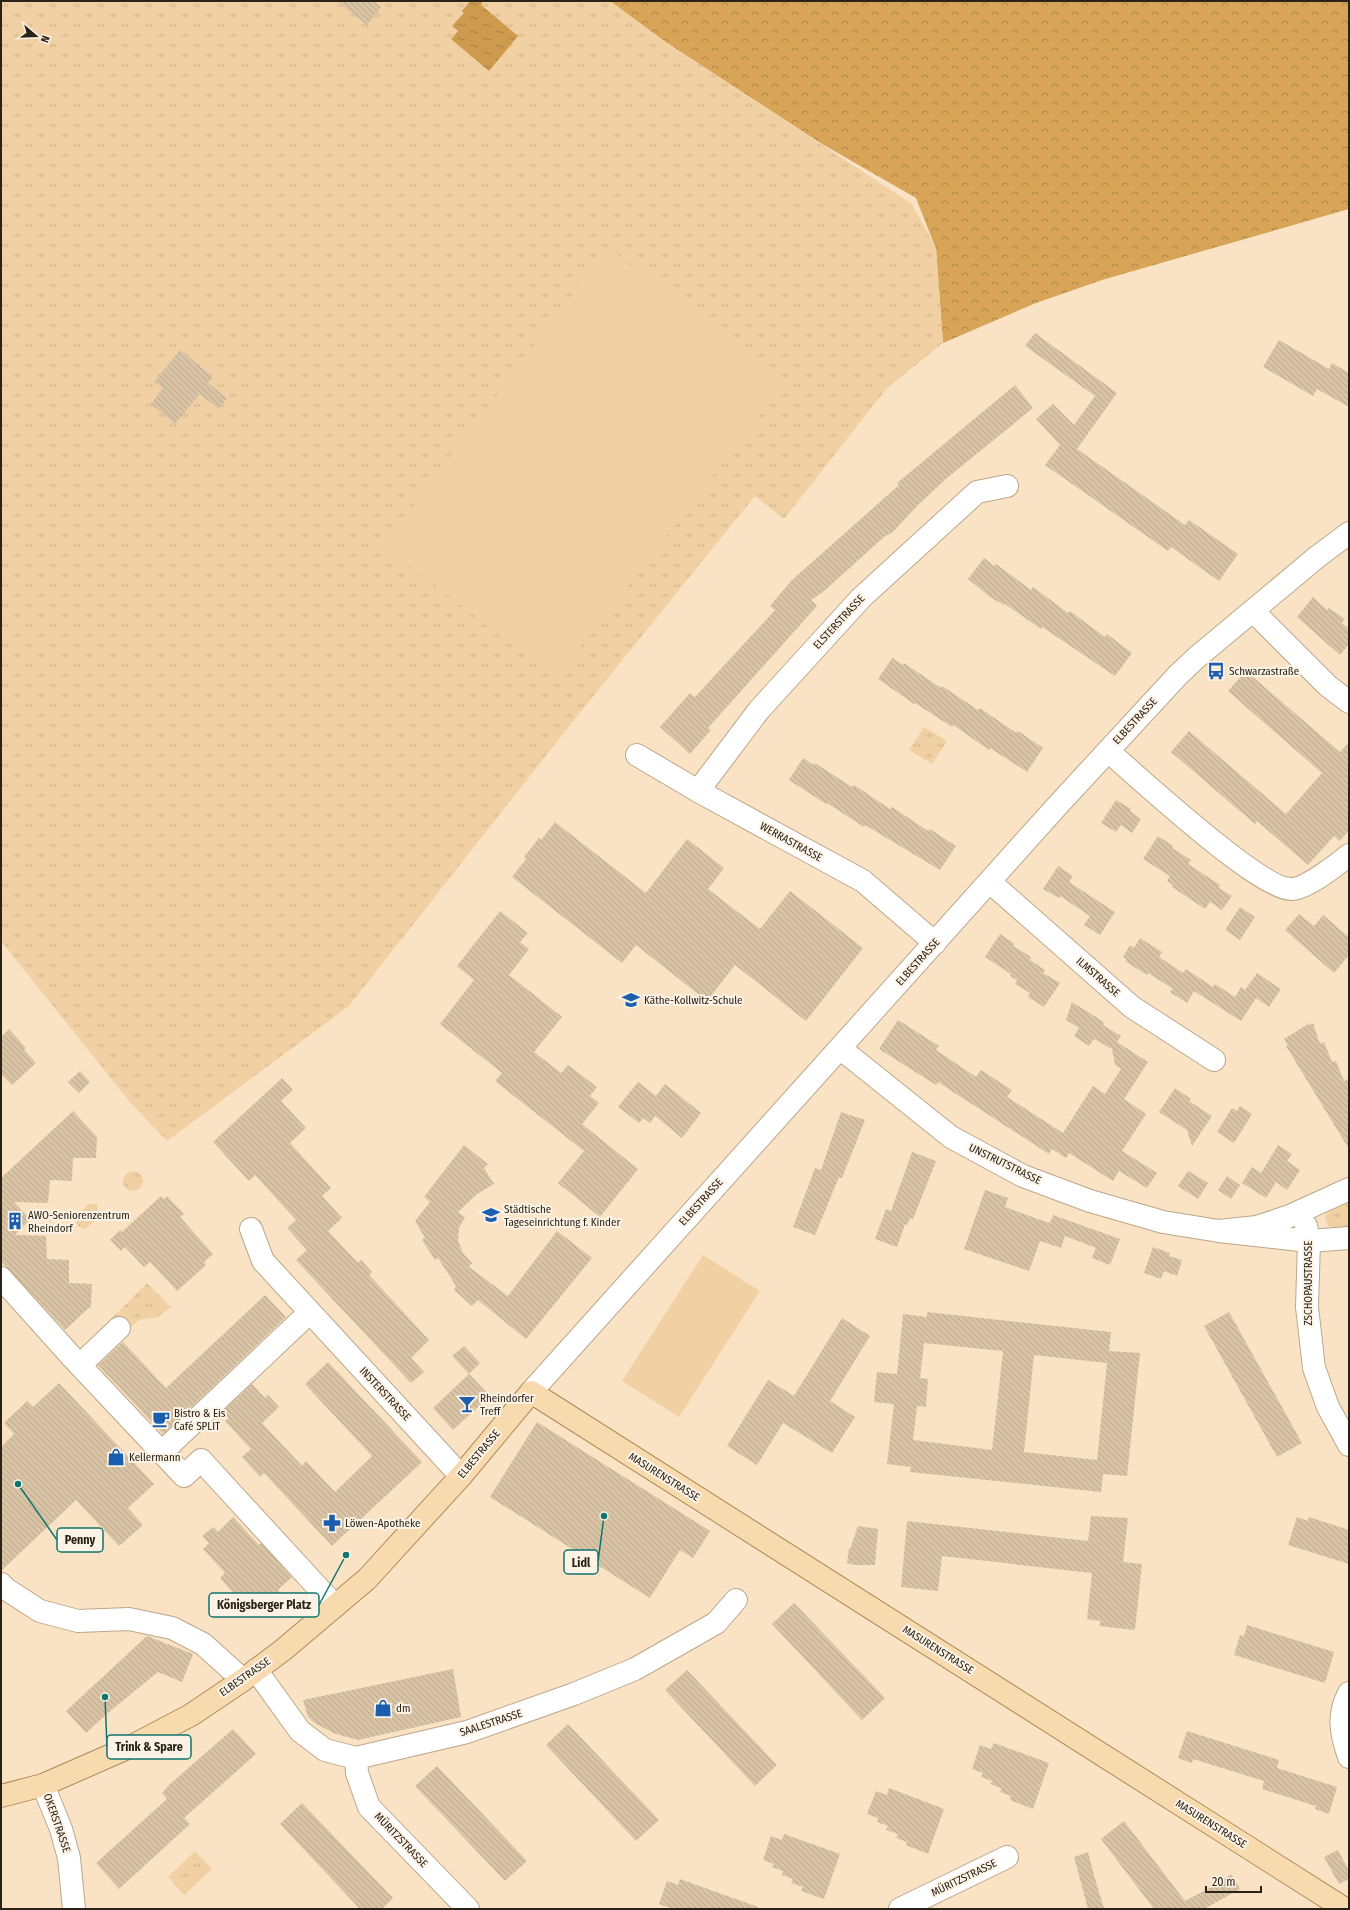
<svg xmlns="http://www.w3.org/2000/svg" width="1350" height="1910" font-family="'Fira Sans Condensed',sans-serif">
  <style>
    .forest { fill: url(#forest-crowns) }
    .park { fill: url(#park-tufts) }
    .pitch { fill: #f1d1a3 }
    .water { fill: url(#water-ripples) }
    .building { fill: url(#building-back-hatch); fill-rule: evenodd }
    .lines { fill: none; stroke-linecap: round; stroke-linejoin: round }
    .minor-casing { stroke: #bca78a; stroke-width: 24 }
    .major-casing { stroke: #ad8a57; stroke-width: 24 }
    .minor { stroke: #fff; stroke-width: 22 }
    .major { stroke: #f8daaf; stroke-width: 22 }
    .labels { text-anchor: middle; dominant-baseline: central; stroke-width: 4; stroke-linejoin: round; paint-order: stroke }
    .street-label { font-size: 11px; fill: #2a2217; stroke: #fcf3e6 }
    .poi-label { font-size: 11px; fill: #2a2217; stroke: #fcf3e6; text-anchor: start }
    .leader { fill: none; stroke: #0f766e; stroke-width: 1.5 }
    .callout-dot { fill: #0f766e; stroke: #fcf3e6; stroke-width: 1.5 }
    .callout { fill: #fcf3e6; stroke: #0f766e; stroke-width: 1.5 }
    .callout-label { font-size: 12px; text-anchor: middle; font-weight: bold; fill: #2a2217 }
  </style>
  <defs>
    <pattern id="forest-crowns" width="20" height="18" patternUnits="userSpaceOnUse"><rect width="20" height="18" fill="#d8a558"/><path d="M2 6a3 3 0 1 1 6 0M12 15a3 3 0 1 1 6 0" fill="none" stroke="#af8648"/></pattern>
    <pattern id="park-tufts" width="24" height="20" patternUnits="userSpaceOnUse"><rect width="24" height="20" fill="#f1d1a3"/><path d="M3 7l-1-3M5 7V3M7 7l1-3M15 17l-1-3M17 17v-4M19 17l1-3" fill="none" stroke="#cfb38c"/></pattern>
    <pattern id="water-ripples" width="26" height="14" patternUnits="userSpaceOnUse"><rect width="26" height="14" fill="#ce9b4e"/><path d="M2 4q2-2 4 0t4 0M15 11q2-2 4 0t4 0" fill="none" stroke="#a77e40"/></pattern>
    <pattern id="building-back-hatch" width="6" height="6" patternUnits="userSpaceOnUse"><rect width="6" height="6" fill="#d9c3a5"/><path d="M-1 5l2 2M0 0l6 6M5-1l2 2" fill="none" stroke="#baa78d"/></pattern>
  </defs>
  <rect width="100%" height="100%" fill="#fae3c4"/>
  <polygon class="forest" points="610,1 1349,1 1349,209 1102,280 1036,303 943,343 936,249 916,198 822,144 664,41"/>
  <g class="park">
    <polygon points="1,1 610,1 664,41 912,204 936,248 943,343 887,388 784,519 755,496 574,720 349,1006 167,1141 129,1101 1,941"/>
    <polygon points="924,727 947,741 932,764 909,750"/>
    <circle cx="133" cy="1181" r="10"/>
    <path d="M1349,1199V1230C1337,1232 1326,1230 1325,1216L1333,1207Z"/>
    <polygon points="88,1204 97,1204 99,1217 85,1229 78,1226 75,1219"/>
    <polygon points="147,1283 171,1307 158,1317 139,1320 126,1331 112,1318"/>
    <polygon points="195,1851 212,1869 184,1895 168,1877"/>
  </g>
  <g class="pitch">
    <polygon points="608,247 783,385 556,679 384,545"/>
    <polygon points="703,1255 760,1291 679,1417 622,1381"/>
  </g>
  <polygon class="water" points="470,1 483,1 481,5 518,36 489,71 451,39 458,31 452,26 464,13 462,11"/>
  <g class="building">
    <polygon points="337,1 373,1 381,7 367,25"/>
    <polygon points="1035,333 1117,393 1077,449 1185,525 1189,520 1238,554 1219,581 1171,547 1168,551 1045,465 1060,445 1036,419 1053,404 1074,425 1095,396 1025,346"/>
    <polygon points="1279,340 1329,369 1332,363 1349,373 1349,407 1317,389 1313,396 1263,367"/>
    <polygon points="180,350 213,377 208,383 227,398 219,409 200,394 175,424 151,404 163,388 154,382"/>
    <polygon points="1015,385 1033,408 947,478 917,506 892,533 885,536 823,592 811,600 817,606 708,728 711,730 690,754 660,727 690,693 695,697 775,610 770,606 792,580 899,485 897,483"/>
    <polygon points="984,558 994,566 996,564 1031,590 1033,587 1068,613 1070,611 1105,637 1107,634 1132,653 1115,676 1042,627 1041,629 1005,604 1004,605 990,597 968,579"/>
    <polygon points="1313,597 1327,610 1329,608 1345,619 1342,623 1349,629 1349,644 1340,655 1297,617"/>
    <polygon points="892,658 903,665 904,663 941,688 942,686 978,710 980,708 1016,733 1018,731 1043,748 1027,772 990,748 989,750 976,741 953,725 952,727 915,703 914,704 878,679"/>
    <polygon points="1246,671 1340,752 1349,742 1349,830 1340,841 1334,836 1308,865 1257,821 1255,824 1171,752 1189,731 1286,814 1322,773 1228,691"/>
    <polygon points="803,758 814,765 815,763 852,787 854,785 890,809 892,807 928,831 930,829 956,846 940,870 865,825 864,827 827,803 826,804 789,780"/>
    <polygon points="1116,800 1131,809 1130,811 1141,819 1132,833 1121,825 1116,832 1101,823"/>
    <polygon points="555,822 646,893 687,839 724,868 708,889 760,929 790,891 863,948 806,1021 735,965 707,1001 636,945 622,963 512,877 526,859 524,857 539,838 541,840"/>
    <polygon points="1158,836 1173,846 1172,848 1191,860 1188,864 1220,885 1219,888 1232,896 1222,910 1210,902 1205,909 1172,887 1173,885 1167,881 1170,876 1143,859"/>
    <polygon points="1058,866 1073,876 1069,882 1115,912 1100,935 1084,925 1090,916 1060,896 1059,898 1043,889"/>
    <polygon points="1240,907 1255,917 1240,940 1225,930"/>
    <polygon points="500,911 528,933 520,942 529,949 509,975 562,1017 534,1052 561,1073 568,1065 597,1087 590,1096 599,1103 582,1124 638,1169 600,1217 558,1183 584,1151 495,1081 502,1073 440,1024 474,980 457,966"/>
    <polygon points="1299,914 1314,926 1323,915 1349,937 1349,955 1334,973 1285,930"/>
    <polygon points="1000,934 1015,944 1013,946 1031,957 1030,960 1045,970 1043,973 1060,983 1044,1007 1028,997 1030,993 1015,984 1017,980 1010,976 1011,974 985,957"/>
    <polygon points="1140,938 1162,952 1159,957 1183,973 1186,969 1213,987 1215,984 1235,997 1241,987 1245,990 1257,973 1281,989 1269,1007 1256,998 1241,1021 1194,991 1187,1003 1170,992 1173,989 1148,973 1147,975 1125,961 1127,960 1123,957 1130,945 1134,948"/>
    <polygon points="1072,1002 1104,1022 1103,1025 1121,1036 1117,1042 1148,1062 1124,1099 1146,1114 1122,1151 1157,1173 1147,1188 1119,1171 1113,1181 1069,1153 1066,1158 1052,1149 1049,1154 938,1082 936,1085 879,1049 898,1020 939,1046 936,1050 976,1077 981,1070 1012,1090 1007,1097 1063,1133 1093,1086 1105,1094 1121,1069 1115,1065 1112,1049 1094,1039 1089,1046 1074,1036 1079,1028 1066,1020"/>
    <polygon points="1313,1023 1320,1044 1324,1042 1332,1062 1336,1061 1344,1081 1349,1079 1349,1149 1286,1046 1288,1045 1284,1039 1308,1024 1309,1025"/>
    <polygon points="9,1029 26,1048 24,1050 36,1063 12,1085 1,1074 1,1037"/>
    <polygon points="80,1071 90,1082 79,1093 68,1082"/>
    <polygon points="282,1078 293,1090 281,1101 306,1128 290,1143 331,1188 322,1196 342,1218 328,1231 358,1263 361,1260 372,1272 369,1275 429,1340 411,1358 424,1372 411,1383 296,1260 307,1250 287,1228 296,1220 255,1175 249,1181 213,1142"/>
    <polygon points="638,1082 656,1096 665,1084 701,1113 682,1138 655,1116 650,1123 643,1118 639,1123 618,1107"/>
    <polygon points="1175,1088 1191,1099 1189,1101 1212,1116 1192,1146 1187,1130 1159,1112"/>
    <polygon points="1240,1106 1252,1114 1234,1143 1217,1132 1232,1108 1237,1111"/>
    <polygon points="73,1111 97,1137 96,1158 73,1158 72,1181 50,1180 48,1203 14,1202 30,1219 15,1235 46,1236 47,1259 69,1260 69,1283 92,1284 91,1306 65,1330 1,1261 1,1178"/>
    <polygon points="841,1112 865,1120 842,1178 839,1177 815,1235 793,1227 815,1168 821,1170"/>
    <polygon points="464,1145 488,1164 484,1168 494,1184 477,1194 458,1212 465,1217 459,1228 458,1241 463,1253 472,1263 469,1267 508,1296 557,1231 592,1258 526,1339 478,1300 472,1306 454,1290 456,1286 438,1258 435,1260 422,1240 425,1238 415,1221 430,1202 424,1197"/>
    <polygon points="1278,1145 1292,1154 1287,1161 1300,1170 1287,1190 1276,1182 1266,1198 1242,1183 1252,1167 1261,1173"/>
    <polygon points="912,1152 936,1161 913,1219 910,1218 907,1225 905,1224 897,1247 875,1239 886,1209 891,1211"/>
    <polygon points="1188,1171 1208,1183 1198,1199 1178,1186"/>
    <polygon points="1227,1176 1240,1185 1231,1199 1218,1190"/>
    <polygon points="985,1190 1008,1198 1005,1207 1035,1218 1050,1223 1053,1215 1120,1239 1110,1265 1092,1258 1096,1248 1065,1236 1061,1248 1040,1241 1029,1271 964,1249"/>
    <polygon points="161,1196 164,1199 167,1196 184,1214 180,1217 213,1254 204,1262 206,1265 177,1291 150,1262 144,1267 125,1247 121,1251 110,1240 120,1230 122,1232"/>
    <polygon points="1153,1247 1170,1253 1169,1256 1182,1260 1177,1276 1164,1271 1161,1279 1144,1273"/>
    <polygon points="265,1295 286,1317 163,1434 98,1365 123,1342 166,1388"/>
    <path d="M927,1312L1111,1332L1109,1351L1140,1353L1127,1476L1103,1474L1101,1492L910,1472L911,1467L887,1464L894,1404L874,1402L877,1372L897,1374L903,1314L927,1317ZM924,1343L1003,1351L992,1450L913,1440L917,1406L926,1407L928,1379L920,1378ZM1034,1355L1107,1363L1097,1460L1024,1452Z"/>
    <polygon points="1229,1312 1302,1443 1277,1457 1204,1326"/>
    <polygon points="842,1318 870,1336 830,1401 855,1417 832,1453 783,1423 757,1465 727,1446 768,1380 794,1396"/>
    <polygon points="464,1346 480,1363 469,1374 452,1356"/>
    <polygon points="328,1362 422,1462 332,1546 264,1473 260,1477 242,1457 251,1449 225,1421 229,1418 222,1412 252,1384 265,1398 268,1395 279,1407 262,1423 302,1466 306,1461 335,1492 372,1456 305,1384"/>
    <polygon points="469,1374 490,1396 453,1430 433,1408"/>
    <polygon points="59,1383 154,1484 128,1508 143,1525 119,1546 76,1500 1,1571 1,1447 14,1434 4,1423 27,1401 33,1407"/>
    <polygon points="537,1422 710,1531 693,1558 680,1550 650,1598 490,1497"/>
    <polygon points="1091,1516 1128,1518 1123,1562 1142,1564 1135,1630 1099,1626 1101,1621 1087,1619 1092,1573 942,1556 938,1591 901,1587 907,1521 1088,1541"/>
    <polygon points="233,1517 259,1545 261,1543 292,1577 278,1590 282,1595 269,1608 259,1596 249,1604 238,1592 235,1595 220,1578 225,1573 203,1549 209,1543 202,1536 213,1527 218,1532"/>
    <polygon points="1297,1517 1308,1521 1309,1517 1349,1530 1349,1564 1288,1545"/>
    <polygon points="858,1526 878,1529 875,1565 854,1565 847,1563 849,1548 850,1549"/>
    <polygon points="794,1603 885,1698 862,1720 772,1624"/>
    <polygon points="1247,1625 1334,1652 1325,1683 1234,1655 1240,1635 1244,1636"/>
    <polygon points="147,1636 193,1654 182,1682 158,1672 109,1712 86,1733 66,1711"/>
    <polygon points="453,1669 461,1717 358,1740 336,1734 316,1724 308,1717 303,1700"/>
    <polygon points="687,1670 777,1765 755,1786 665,1690"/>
    <polygon points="568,1724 659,1820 636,1841 546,1745"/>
    <polygon points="233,1729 256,1754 184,1818 190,1824 119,1889 96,1863 167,1799 162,1793 169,1785"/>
    <polygon points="1187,1731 1279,1760 1277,1768 1337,1787 1329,1814 1315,1809 1316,1806 1262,1789 1264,1781 1193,1759 1192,1763 1178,1758"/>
    <polygon points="994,1743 1049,1763 1033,1809 1010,1800 1011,1796 1000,1792 1002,1789 991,1784 992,1781 981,1777 983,1773 972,1769 980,1745 991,1749"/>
    <polygon points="437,1766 527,1861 505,1881 415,1786"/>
    <polygon points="889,1788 944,1809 928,1854 906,1845 907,1842 896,1838 898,1834 886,1830 888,1826 877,1822 878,1818 867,1814 876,1791 887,1795"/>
    <polygon points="302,1803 393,1898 382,1909 360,1909 280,1824"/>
    <polygon points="1124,1821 1185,1901 1219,1883 1231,1874 1240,1889 1204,1909 1154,1909 1101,1839"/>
    <polygon points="784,1834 840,1854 824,1899 801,1891 803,1887 791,1883 793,1879 782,1875 783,1871 772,1867 774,1864 763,1860 771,1836 782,1840"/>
    <polygon points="1338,1850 1349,1871 1349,1879 1339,1884 1324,1857"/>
    <polygon points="1088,1852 1094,1875 1104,1909 1088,1909 1074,1857"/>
    <polygon points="680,1879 758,1907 758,1909 673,1909 659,1904 667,1881 678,1885"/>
  </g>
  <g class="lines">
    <g class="minor-casing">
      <g id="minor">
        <polyline points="1253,611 1328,686 1349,702"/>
        <path d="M1108,751C1138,777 1261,891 1292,889C1306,889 1338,864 1349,855"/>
        <polyline points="637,755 698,791 863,881 935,943"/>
        <polyline points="698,791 759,710 861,598 977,492 1007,486"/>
        <polyline points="990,882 1132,1007 1214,1060"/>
        <polyline points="841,1049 951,1137 1023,1176 1090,1201 1163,1222 1219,1231"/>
        <polyline points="1349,1189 1290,1216 1257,1227 1219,1231 1309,1241 1349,1238"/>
        <polyline points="1306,1226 1309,1241 1307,1307 1314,1368 1328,1407 1349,1445"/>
        <polyline points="251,1229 263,1261 461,1476"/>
        <polyline points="1,1278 71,1356 184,1476 201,1460 335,1606"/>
        <polyline points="80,1365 119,1328"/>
        <polyline points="531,1392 1058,805 1178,675 1196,658 1317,557 1349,533"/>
        <polyline points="162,1452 309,1313"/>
        <polyline points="1,1584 6,1589 40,1611 78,1621 129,1619 172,1628 203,1644 243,1680"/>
        <polyline points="256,1670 300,1731 325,1750 356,1758 467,1732 574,1694 635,1669 716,1623 736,1600"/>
        <path d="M1349,1693C1337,1715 1341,1734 1349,1757"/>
        <polyline points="356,1758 357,1773 369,1807 468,1909"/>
        <polyline points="43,1785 61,1829 69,1858 74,1909"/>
        <polyline points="900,1909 1007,1857"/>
      </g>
    </g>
    <g class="major-casing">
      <polyline id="major" points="1,1796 43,1785 132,1746 191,1715 243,1680 283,1650 367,1579 461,1476 531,1392 1345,1909"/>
    </g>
    <use href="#minor" class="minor"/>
    <use href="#major" class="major"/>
  </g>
  <defs>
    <g id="bus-bare" transform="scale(1.38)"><path d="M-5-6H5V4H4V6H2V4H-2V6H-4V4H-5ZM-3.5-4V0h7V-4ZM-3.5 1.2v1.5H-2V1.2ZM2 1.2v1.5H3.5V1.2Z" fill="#1b5eae" stroke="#fcf3e6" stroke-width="2.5" paint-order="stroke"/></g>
    <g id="school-bare" transform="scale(1.38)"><path d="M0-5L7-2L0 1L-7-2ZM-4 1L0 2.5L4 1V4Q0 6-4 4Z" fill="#1b5eae" stroke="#fcf3e6" stroke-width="2.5" paint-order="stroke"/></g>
    <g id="building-bare" transform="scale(1.38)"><path d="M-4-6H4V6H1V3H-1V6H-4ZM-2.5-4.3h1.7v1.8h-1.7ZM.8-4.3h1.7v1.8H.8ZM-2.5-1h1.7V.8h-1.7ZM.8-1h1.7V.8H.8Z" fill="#1b5eae" stroke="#fcf3e6" stroke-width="2.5" paint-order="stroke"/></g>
    <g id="bar-bare" transform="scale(1.38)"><path d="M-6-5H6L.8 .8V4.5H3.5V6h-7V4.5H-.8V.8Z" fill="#1b5eae" stroke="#fcf3e6" stroke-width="2.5" paint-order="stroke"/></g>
    <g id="cafe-bare" transform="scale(1.38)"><path d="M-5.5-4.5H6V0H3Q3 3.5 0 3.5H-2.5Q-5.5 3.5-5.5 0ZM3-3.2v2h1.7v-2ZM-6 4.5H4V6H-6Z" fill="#1b5eae" stroke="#fcf3e6" stroke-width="2.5" paint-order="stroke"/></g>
    <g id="shop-bare" transform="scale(1.38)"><path d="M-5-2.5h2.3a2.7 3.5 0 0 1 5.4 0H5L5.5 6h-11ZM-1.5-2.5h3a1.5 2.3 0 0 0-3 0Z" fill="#1b5eae" stroke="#fcf3e6" stroke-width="2.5" paint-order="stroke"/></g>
    <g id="pharmacy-bare" transform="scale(1.38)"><path d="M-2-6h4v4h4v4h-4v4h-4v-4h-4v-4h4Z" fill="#1b5eae" stroke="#fcf3e6" stroke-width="2.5" paint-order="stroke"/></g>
  </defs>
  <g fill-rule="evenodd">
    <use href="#bus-bare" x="1216" y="671"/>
    <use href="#school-bare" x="631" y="1000"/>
    <use href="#school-bare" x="491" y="1215"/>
    <use href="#building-bare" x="15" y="1221"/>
    <use href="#bar-bare" x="467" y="1404"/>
    <use href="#cafe-bare" x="161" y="1419"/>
    <use href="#shop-bare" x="116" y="1457"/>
    <use href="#pharmacy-bare" x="332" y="1523"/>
    <use href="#shop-bare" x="383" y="1708"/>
  </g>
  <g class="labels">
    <g class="street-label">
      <text transform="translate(839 622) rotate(-47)">ELSTERSTRASSE</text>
      <text transform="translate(1135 721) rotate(-47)">ELBESTRASSE</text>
      <text transform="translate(791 842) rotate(29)">WERRASTRASSE</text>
      <text transform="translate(918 962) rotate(-48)">ELBESTRASSE</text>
      <text transform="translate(1098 977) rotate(41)">ILMSTRASSE</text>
      <text transform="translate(1005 1164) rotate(26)">UNSTRUTSTRASSE</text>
      <text transform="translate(701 1202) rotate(-48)">ELBESTRASSE</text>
      <text transform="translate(1308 1283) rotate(-90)">ZSCHOPAUSTRASSE</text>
      <text transform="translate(385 1394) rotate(47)">INSTERSTRASSE</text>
      <text transform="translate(479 1454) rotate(-50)">ELBESTRASSE</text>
      <text transform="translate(664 1477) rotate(32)">MASURENSTRASSE</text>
      <text transform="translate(938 1650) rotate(32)">MASURENSTRASSE</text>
      <text transform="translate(245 1677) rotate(-35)">ELBESTRASSE</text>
      <text transform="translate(491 1723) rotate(-18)">SAALESTRASSE</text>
      <text transform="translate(57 1823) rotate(71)">OKERSTRASSE</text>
      <text transform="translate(1211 1824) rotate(32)">MASURENSTRASSE</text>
      <text transform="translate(401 1840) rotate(46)">MÜRITZSTRASSE</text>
      <text transform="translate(964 1878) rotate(-26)">MÜRITZSTRASSE</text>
    </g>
    <g class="poi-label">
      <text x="1229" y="671">Schwarzastraße</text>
      <text x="644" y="1000">Käthe-Kollwitz-Schule</text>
      <text x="504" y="1209">Städtische<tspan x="504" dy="13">Tageseinrichtung f. Kinder</tspan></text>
      <text x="28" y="1215">AWO-Seniorenzentrum<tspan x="28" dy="13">Rheindorf</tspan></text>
      <text x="480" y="1398">Rheindorfer<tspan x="480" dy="13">Treff</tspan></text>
      <text x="174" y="1413">Bistro &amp; Eis<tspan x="174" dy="13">Café SPLIT</tspan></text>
      <text x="129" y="1457">Kellermann</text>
      <text x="345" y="1523">Löwen-Apotheke</text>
      <text x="396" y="1708">dm</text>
    </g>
  </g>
  <path class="leader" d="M18 1484L57 1540M604 1516L598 1562M346 1555L319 1605M105 1697L107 1747"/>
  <g class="callout-dot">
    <circle cx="18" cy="1484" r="4"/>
    <circle cx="604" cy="1516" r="4"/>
    <circle cx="346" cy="1555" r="4"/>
    <circle cx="105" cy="1697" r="4"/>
  </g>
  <g class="callout">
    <rect x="57" y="1528" width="46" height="24" rx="4"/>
    <rect x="564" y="1550" width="34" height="24" rx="4"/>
    <rect x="209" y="1593" width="110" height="24" rx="4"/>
    <rect x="107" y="1735" width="84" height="24" rx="4"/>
  </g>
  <g class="callout-label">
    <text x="80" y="1544">Penny</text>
    <text x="581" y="1567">Lidl</text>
    <text x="264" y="1609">Königsberger Platz</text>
    <text x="149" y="1751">Trink &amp; Spare</text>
  </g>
  <rect width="1350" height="1910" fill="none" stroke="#2a2217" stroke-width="4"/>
  <g transform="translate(36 36) rotate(109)" stroke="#fcf3e6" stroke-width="3" paint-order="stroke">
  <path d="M0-3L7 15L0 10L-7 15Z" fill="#2a2217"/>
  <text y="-6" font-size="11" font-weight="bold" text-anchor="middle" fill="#2a2217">N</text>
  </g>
  <path d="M1206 1886v6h55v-6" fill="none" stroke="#2a2217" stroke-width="2"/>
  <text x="1212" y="1886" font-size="12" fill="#2a2217" stroke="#fcf3e6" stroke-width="3" paint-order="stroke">20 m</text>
</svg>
